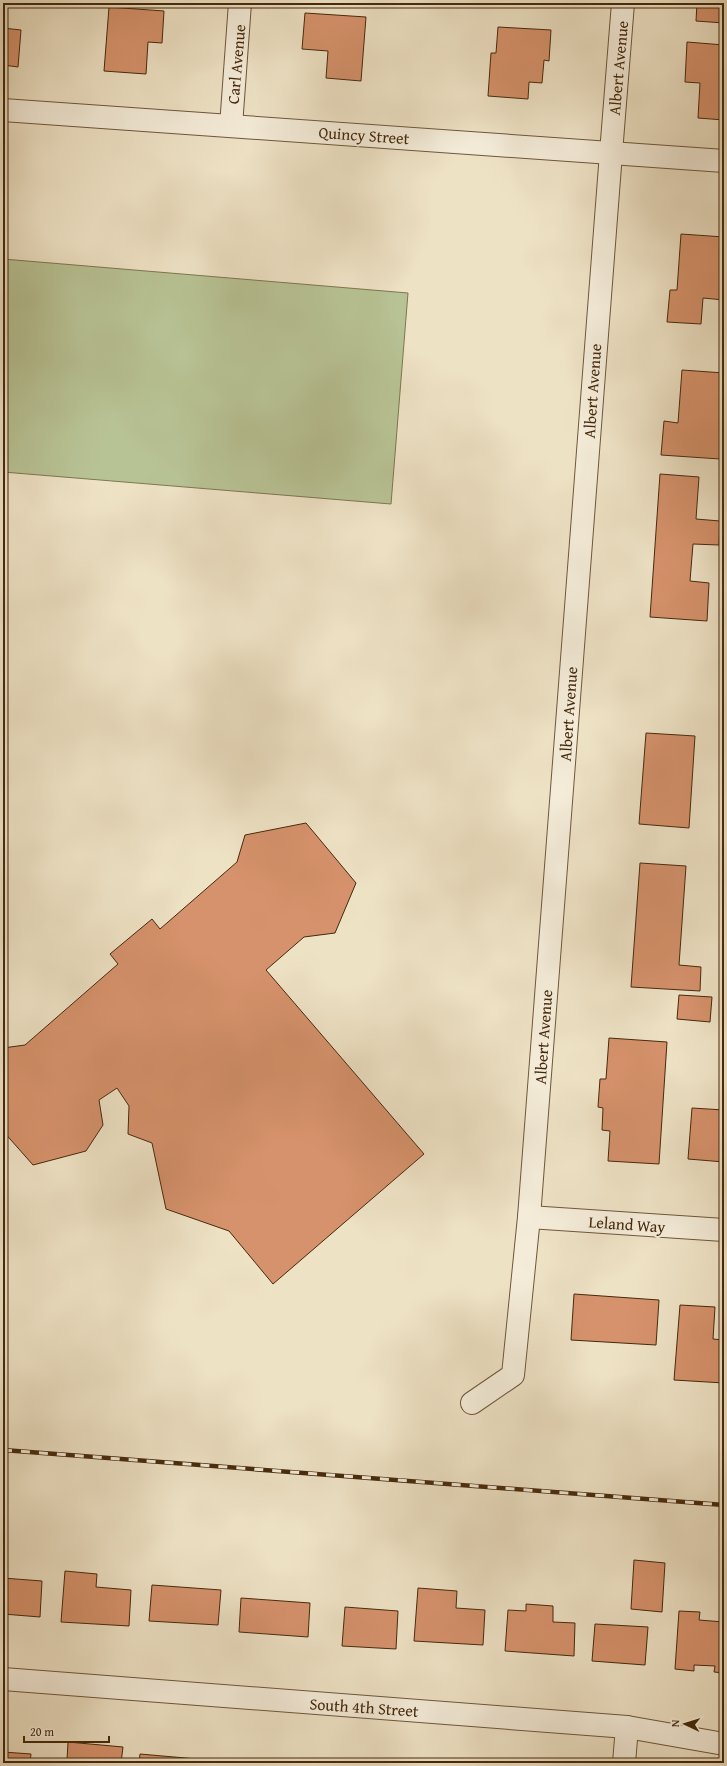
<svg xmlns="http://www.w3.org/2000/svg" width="727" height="1766" font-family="'Gentium Book Plus',serif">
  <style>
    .pitch { fill: #b8c395; stroke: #7e7650 }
    .building { fill: #d6926c; stroke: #45290c }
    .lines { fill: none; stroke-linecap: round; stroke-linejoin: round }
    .minor-casing { stroke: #6f573a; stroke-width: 24 }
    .tertiary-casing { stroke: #6f573a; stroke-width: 24 }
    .minor { stroke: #f4ecd9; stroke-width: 22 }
    .tertiary { stroke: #f4ecd9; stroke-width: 22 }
    .rail-casing { stroke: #45290c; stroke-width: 4.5 }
    .rail { stroke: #f4ecd9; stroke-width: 3; stroke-dasharray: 9; stroke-linecap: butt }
    .labels { text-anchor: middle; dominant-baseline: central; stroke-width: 4; stroke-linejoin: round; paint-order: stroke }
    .street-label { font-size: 16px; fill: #45290c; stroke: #f4ecd9 }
  </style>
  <rect width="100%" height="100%" fill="#eee2c5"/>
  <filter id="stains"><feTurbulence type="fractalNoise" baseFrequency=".005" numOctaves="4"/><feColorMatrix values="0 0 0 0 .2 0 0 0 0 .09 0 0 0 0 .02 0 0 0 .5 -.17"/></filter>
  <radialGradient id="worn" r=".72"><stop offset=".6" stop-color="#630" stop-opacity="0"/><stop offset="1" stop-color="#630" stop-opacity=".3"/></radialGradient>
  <polygon class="pitch" points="3,259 408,293 391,504 3,472"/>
  <g class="building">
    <polygon points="487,3 525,3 525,6"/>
    <polygon points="697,3 724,3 724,23 696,21"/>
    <polygon points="109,7 164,11 162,43 148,42 146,74 104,71"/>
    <polygon points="305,13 366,17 361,81 326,78 328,51 302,49"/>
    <polygon points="498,27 551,30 549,61 544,60 542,83 529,82 528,99 488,96 491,53 496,53"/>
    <polygon points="3,28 21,30 18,67 3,65"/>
    <polygon points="687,42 724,45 724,120 698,118 700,83 685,82"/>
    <polygon points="681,234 724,237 724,300 703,298 701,324 667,322 670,290 677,290"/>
    <polygon points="682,370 724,373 724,407 720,459 661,455 664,421 678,423"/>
    <polygon points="660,474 699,477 696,519 720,521 719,545 693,544 690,581 709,583 707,621 650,617"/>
    <polygon points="646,733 695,736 689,828 639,824"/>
    <polygon points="306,823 356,883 335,933 304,937 266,970 424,1154 273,1284 229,1231 166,1209 152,1143 128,1134 129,1106 117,1088 99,1100 103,1125 86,1151 33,1165 3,1131 3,1048 25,1045 118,964 110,954 152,919 160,929 237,862 245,835"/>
    <polygon points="640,863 686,866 679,965 701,967 700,991 631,987"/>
    <polygon points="679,995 712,997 710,1022 677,1019"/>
    <polygon points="609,1038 667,1042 659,1164 608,1161 610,1131 602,1130 603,1108 598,1107 600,1079 606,1079"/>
    <polygon points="692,1108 724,1110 724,1162 688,1159"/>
    <polygon points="574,1294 659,1300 656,1345 571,1340"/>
    <polygon points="680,1305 715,1307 713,1339 724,1340 724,1383 674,1380"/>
    <polygon points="634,1560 665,1563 662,1612 631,1609"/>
    <polygon points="65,1571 97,1574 96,1587 131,1590 129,1626 61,1622"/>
    <polygon points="3,1578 42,1581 40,1617 3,1614"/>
    <polygon points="152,1585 221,1590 218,1625 149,1621"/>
    <polygon points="418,1588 457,1591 456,1608 485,1610 483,1645 414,1641"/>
    <polygon points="241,1598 310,1603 308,1637 239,1632"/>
    <polygon points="526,1604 553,1606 553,1622 575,1623 574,1656 505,1651 508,1610 526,1611"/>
    <polygon points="345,1607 398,1611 396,1649 342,1646"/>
    <polygon points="679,1611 700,1612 699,1620 724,1622 724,1673 714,1672 715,1666 694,1665 694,1671 675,1669"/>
    <polygon points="595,1624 648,1627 645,1665 592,1661"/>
    <polygon points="68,1742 123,1747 121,1763 50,1763 50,1759 67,1760"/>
    <polygon points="3,1752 31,1754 30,1763 3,1763"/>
    <polygon points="140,1754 208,1760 208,1763 139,1763"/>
  </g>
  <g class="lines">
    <g class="minor-casing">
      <g id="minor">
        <polyline points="231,126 240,3"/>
        <polyline points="529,1217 724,1230"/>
        <polyline points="472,1403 513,1375 529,1217 611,153 623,3"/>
        <polyline points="3,1679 627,1727 724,1744"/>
        <polyline points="624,1763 627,1727"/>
      </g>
    </g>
    <g class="tertiary-casing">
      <polyline id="tertiary" points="3,110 724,161"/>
    </g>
    <use href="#minor" class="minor"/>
    <use href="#tertiary" class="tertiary"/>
    <g class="rail-casing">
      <polyline id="rail" points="3,1450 724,1505"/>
    </g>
    <use href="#rail" class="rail"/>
  </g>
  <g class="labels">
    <g class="street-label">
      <text transform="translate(236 64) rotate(-85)">Carl Avenue</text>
      <text transform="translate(618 68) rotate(-85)">Albert Avenue</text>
      <text transform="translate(364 135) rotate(4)">Quincy Street</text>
      <text transform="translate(592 391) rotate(-86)">Albert Avenue</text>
      <text transform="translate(568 714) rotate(-86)">Albert Avenue</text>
      <text transform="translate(543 1037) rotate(-86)">Albert Avenue</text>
      <text transform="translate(627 1224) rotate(4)">Leland Way</text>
      <text transform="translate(364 1707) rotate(4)">South 4th Street</text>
    </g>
  </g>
  <rect width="727" height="1766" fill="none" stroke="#eee2c5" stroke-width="16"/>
  <rect x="4" y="4" width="719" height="1758" fill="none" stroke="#45290c" stroke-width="2"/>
  <rect x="8" y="8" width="711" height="1750" fill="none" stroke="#45290c"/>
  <g transform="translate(685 1724) rotate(274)" stroke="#f4ecd9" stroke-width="3" paint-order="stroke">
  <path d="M0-3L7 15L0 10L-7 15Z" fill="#45290c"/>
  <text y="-6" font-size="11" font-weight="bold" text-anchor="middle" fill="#45290c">N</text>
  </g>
  <path d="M24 1736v6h85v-6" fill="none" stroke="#45290c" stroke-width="2"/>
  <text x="30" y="1736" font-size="12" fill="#45290c" stroke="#f4ecd9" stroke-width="3" paint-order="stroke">20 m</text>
  <rect width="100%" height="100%" filter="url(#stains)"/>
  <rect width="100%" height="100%" fill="url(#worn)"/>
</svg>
